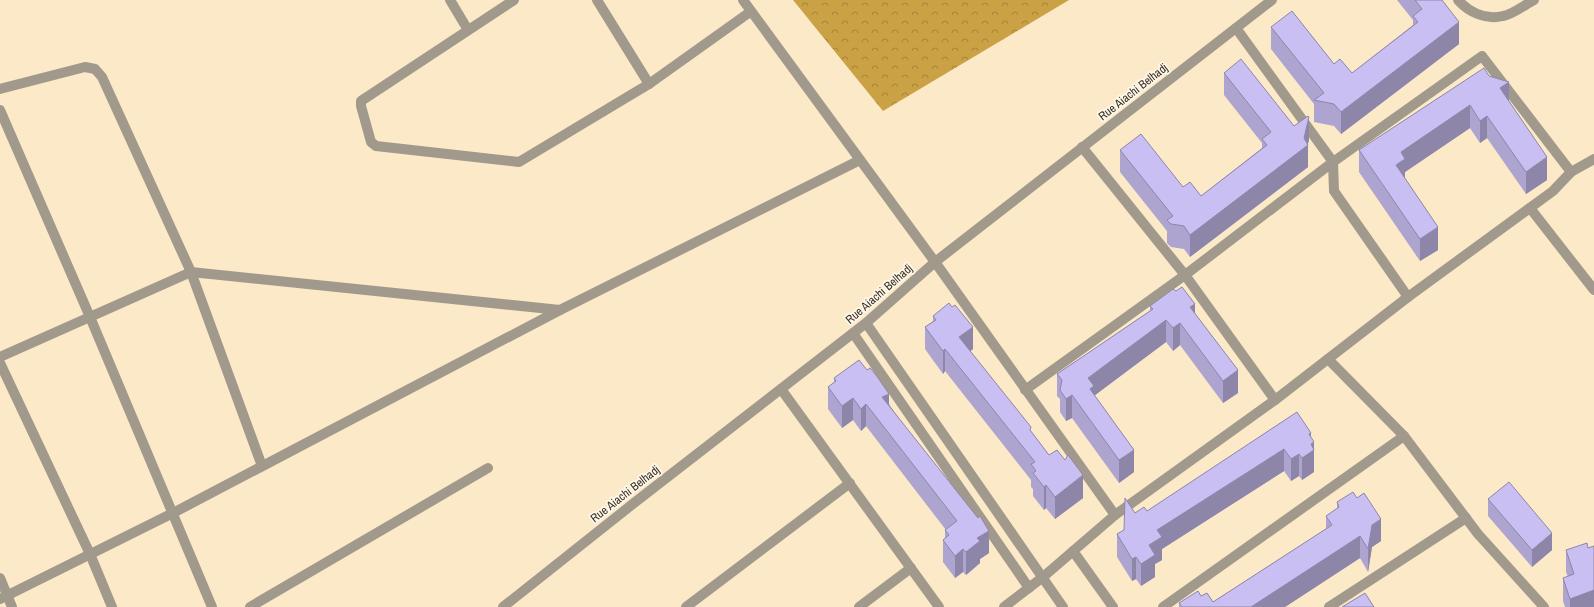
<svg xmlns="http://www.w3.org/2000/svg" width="1594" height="607" font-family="'Archivo Narrow',sans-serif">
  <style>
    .forest { fill: url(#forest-crowns) }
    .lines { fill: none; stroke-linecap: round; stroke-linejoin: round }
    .minor { stroke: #a19a8c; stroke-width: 10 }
    .tertiary { stroke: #a19a8c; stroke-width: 10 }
    .wall { fill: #aea4d0 }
    .shaded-wall { fill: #8d86a9 }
    .building { fill: #cabff2; stroke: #8d86a9 }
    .labels { text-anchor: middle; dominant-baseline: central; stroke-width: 3.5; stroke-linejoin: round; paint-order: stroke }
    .street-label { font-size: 12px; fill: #383124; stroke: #fff8ea }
  </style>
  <defs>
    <pattern id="forest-crowns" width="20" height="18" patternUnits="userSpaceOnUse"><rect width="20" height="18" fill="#cba145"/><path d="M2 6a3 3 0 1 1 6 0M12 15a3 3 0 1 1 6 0" fill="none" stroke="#a68439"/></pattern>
  </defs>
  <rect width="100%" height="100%" fill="#fbe9c7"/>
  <polygon class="forest" points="793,0 1069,0 883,111"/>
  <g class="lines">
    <g class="minor">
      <polyline points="450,0 468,30"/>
      <polyline points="514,0 361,101 361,106 371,142 376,146 519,162 649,84 750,12"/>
      <polyline points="597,0 649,84"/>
      <path d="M1458,0C1470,13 1486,20 1503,16C1512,15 1526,4 1534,0"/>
      <polyline points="1236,28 1333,162 1482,56 1571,172"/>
      <polyline points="0,89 85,67 95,69 102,77 191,272 262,466"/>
      <polyline points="0,110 90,317 212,607"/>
      <polyline points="1530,208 1594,290"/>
      <polyline points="935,262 1115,515"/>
      <polyline points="866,323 1063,607"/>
      <polyline points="853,333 1029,588"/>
      <polyline points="0,357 191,272 560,310"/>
      <polyline points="1328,359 1404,436 1478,534 1544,607"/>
      <polyline points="0,363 90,554 112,607"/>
      <polyline points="781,389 939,607"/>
      <polyline points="1025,390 1185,275 1082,147"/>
      <polyline points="1275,400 1185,275 1333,162 1334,191 1408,297"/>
      <polyline points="1073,551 1113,607"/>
      <polyline points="0,578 12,607"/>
      <polyline points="0,599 173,513 560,310 860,160"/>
      <polyline points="250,607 488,468"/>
      <polyline points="686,607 850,483"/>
      <polyline points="859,607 911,568"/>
      <polyline points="1004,607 1043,577 1115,515 1275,400 1408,297 1553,191 1571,172 1594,159"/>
      <polyline points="1163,607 1404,436"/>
      <polyline points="1329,607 1466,518"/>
    </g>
    <g class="tertiary">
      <polyline points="743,0 935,262"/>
      <polyline points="503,607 634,503 866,323 935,262 1272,0"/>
    </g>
  </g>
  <g class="wall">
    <polygon points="1397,0 1442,0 1459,44 1341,134 1334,126 1314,122 1314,104 1271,49 1271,27 1334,64 1352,73 1413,25 1413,20"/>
    <polygon points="1224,73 1294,126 1309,140 1308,144 1308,167 1190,257 1184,249 1171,247 1167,243 1167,231 1120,172 1120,150 1183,187 1201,196 1262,148 1262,143 1224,95"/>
    <polygon points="1489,76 1509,102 1547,180 1526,194 1487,138 1480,143 1470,128 1405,172 1405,178 1438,250 1420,261 1359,172 1359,150"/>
    <polygon points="1150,306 1195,313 1238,393 1223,403 1180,345 1173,351 1166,342 1094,395 1134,472 1119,483 1072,418 1066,421 1060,412 1060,399 1057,396 1057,374 1150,311"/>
    <polygon points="933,316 973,349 970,351 1049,455 1083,498 1055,519 1046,508 1044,510 1033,496 1033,489 1031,487 1031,480 945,371 943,374 925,349 925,327 933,321"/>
    <polygon points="834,378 889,404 989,553 980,559 980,563 966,575 963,572 955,578 943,562 943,540 945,538 945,530 946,530 866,426 861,431 853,420 842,428 828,409 828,387 834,382"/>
    <polygon points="1311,437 1314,449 1314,472 1302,480 1299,476 1291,481 1284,471 1162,549 1162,560 1155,564 1155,577 1141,586 1136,579 1132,581 1117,557 1117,534 1124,530 1135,513 1147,511"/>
    <polygon points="1488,499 1552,550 1532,567 1488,516"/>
    <polygon points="1337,502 1381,541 1372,547 1368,572 1360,558 1285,607 1179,607 1179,603 1201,596 1213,602 1326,529 1326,516 1337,509"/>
    <polygon points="1588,548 1594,607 1565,607 1563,601 1563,578 1568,577 1566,572 1566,550"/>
  </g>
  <g class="shaded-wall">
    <polygon points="1459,22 1459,44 1341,134 1341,112"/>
    <polygon points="1509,82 1509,104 1500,88"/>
    <polygon points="1470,105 1470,128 1405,172 1405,181 1396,165 1401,152"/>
    <polygon points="1487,116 1487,138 1480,143 1480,121"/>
    <polygon points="1309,117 1309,140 1307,146 1308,145 1308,167 1190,257 1190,235 1304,138"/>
    <polygon points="1547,157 1547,180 1526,194 1526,172"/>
    <polygon points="1438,227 1438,250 1420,261 1420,239"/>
    <polygon points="1195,304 1195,326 1190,307"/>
    <polygon points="1166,320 1166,342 1094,396 1090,411 1088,378"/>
    <polygon points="1180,323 1180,345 1173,351 1173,328"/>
    <polygon points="973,327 973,349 959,360 959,337"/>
    <polygon points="945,349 945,371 943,374 943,351"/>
    <polygon points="1238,370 1238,393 1223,403 1223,381"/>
    <polygon points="889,394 889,416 882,397"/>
    <polygon points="1072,395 1072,418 1066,421 1066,399"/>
    <polygon points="853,398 853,420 842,428 842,406"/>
    <polygon points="866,404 866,426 861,431 861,409"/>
    <polygon points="1311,433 1311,444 1314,442 1314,472 1302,480 1302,458 1309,434"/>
    <polygon points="1284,449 1284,471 1162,549 1162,560 1155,564 1155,577 1141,586 1141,564 1157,530"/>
    <polygon points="1134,450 1134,472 1119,483 1119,460"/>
    <polygon points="1299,454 1299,476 1291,481 1291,459"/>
    <polygon points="1083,475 1083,498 1055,519 1055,497"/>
    <polygon points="1046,485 1046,508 1044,510 1044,487"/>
    <polygon points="1381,519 1381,541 1372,547 1368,572 1368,549 1372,525"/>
    <polygon points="989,531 989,553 980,559 980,563 966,575 966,552 977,538"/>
    <polygon points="1552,533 1552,550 1532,567 1532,550"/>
    <polygon points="1360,536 1360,558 1285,607 1251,607"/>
    <polygon points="963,549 963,572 955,578 955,556"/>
    <polygon points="1136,557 1136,579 1132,581 1132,559"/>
    <polygon points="1594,590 1594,607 1570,607 1570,599"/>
  </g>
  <g class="building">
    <polygon points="1415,0 1442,0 1459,22 1341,112 1334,104 1314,100 1324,93 1271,27 1292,11 1334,64 1340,59 1352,73 1418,22 1413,16 1422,9"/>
    <polygon points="1241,59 1294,126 1308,116 1309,117 1304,138 1308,145 1190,235 1184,226 1171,224 1167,220 1173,216 1120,150 1141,134 1183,187 1190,182 1201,196 1267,145 1262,139 1271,132 1224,73"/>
    <polygon points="1484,68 1489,76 1509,82 1500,88 1547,157 1526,172 1487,116 1480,121 1470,105 1401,152 1405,159 1396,165 1438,227 1420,239 1359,150"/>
    <polygon points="1182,287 1195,304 1190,307 1238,370 1223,381 1180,323 1173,328 1166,320 1088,378 1094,386 1090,389 1134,450 1119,460 1072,395 1066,399 1060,390 1062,380 1057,374 1153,309 1150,306 1173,289 1176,291"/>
    <polygon points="949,303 952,307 955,305 973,327 959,337 1031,427 1030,430 1049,455 1057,450 1065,460 1068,455 1083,475 1055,497 1046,485 1044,487 1033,473 1036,471 1031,464 1035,462 945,349 943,351 925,327 936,320 933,316"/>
    <polygon points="859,360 867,370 870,368 876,375 889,394 882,397 978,518 980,516 989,531 977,538 980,541 966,552 963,549 955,556 943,540 949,535 945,530 957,521 866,404 861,409 853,398 842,406 828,387 836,381 834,378"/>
    <polygon points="1297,412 1311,433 1309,434 1314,442 1311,444 1314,450 1302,458 1299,454 1291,459 1284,449 1157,530 1162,537 1149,545 1155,555 1141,564 1136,557 1132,559 1117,534 1124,530 1125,498 1135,513 1144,507 1147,511"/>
    <polygon points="1509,482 1552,533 1532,550 1488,499"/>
    <polygon points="1353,492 1357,498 1364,493 1381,519 1372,525 1368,549 1360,536 1251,607 1182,607 1179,603 1198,591 1201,596 1207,593 1213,602 1332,525 1326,516 1339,507 1337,502"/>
    <polygon points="1587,543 1588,548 1594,546 1594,590 1570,599 1563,578 1574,574 1566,550"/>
    <polygon points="1365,593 1374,607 1342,607"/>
  </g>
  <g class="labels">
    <g class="street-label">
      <text transform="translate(1133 92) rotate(-38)">Rue Aiachi Belhadj</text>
      <text transform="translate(879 294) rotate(-41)">Rue Aiachi Belhadj</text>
      <text transform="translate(625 494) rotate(-38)">Rue Aiachi Belhadj</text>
    </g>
  </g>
</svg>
